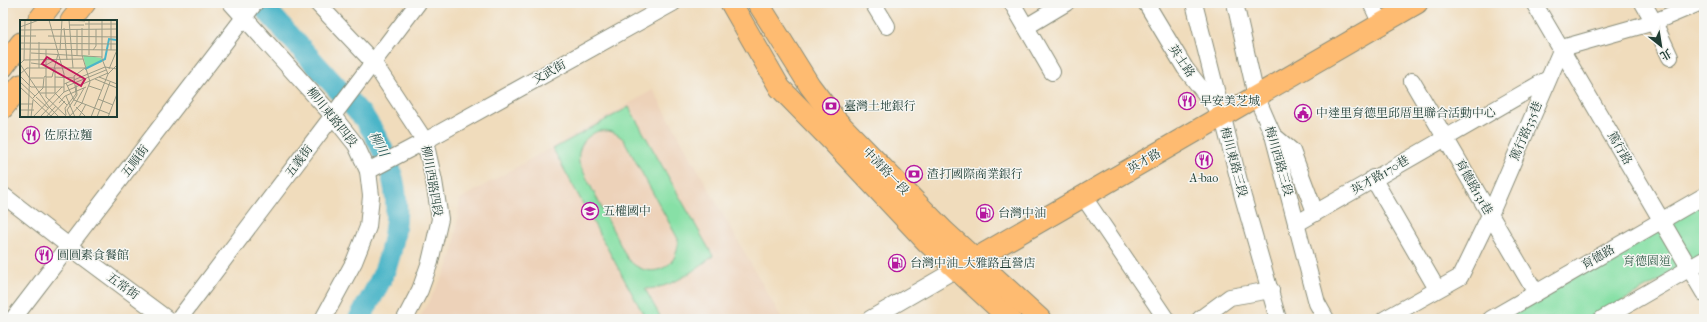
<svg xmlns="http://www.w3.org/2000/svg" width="1707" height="322" font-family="'IM FELL French Canon','Noto Serif TC',serif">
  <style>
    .built { fill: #edd2b9 }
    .green { fill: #87e0a6; stroke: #538e6d; fill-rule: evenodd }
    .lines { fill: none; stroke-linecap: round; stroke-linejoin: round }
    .river { stroke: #4bb5c8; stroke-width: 22 }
    .minor-casing { stroke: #888c78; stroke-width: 18 }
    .major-casing { stroke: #888c78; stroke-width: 23 }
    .minor { stroke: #fff; stroke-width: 16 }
    .major { stroke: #febb71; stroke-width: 21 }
    .labels { text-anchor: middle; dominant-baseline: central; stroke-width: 3; stroke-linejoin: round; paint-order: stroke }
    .street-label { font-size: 12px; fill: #1f3d34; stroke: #f6f6f2 }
    .poi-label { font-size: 12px; fill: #1f3d34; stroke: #f6f6f2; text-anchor: start }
    .park-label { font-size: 12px; fill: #345e4b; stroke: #f6f6f2 }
    .water-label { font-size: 13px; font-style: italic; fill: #2a5b59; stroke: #f6f6f2 }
    .inset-river { fill: none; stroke: #4bb5c8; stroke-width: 2 }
    .inset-road { fill: none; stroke: #9c9c86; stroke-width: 1 }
    .view { fill: #c2185b; fill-opacity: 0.15; stroke: #c2185b; stroke-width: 2 }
    .inset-edge { fill: none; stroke: #1f3d34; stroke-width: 2 }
  </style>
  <rect width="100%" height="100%" fill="#f6f6f2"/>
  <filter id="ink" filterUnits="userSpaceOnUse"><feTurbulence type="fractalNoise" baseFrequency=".025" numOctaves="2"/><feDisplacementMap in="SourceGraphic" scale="8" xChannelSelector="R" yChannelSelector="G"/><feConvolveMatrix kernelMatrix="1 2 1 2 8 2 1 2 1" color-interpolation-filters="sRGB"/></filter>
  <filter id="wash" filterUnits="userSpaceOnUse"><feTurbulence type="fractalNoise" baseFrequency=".012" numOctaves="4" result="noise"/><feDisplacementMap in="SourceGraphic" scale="16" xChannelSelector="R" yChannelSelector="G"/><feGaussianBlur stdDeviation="0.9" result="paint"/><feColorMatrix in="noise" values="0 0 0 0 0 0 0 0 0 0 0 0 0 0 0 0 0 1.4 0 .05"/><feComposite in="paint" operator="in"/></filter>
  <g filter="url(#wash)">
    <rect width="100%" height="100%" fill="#f0dcbc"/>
    <polygon class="built" points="653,90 782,319 419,319 447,269 454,247 460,199"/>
    <g class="green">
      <path d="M629,107L713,256C692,272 672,288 645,289L660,316L656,319H646L553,149ZM598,131C609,130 616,132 624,140L678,239C680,270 647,282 627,258L579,163C577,148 584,137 598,131Z"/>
      <polygon points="1704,200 1704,254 1692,261 1669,221"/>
      <polygon points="1660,226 1683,267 1591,319 1503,319"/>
    </g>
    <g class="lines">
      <path class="river" d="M260,3L365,119C397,167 405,208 387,264C381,283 369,301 359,319"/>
    </g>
  </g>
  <g filter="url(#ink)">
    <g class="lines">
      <g class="minor-casing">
        <g id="minor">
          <polyline points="231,3 333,116 356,145 368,171 371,196 368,227 354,262 323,319"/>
          <polyline points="317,3 373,62 425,141 434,181 440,219 430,262 420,290 405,319"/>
          <polyline points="873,3 887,26"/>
          <polyline points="1012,3 1052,72"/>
          <polyline points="1146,3 1185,68 1218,110"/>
          <polyline points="1194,3 1243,197 1278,319"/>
          <polyline points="1235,3 1256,96 1273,135 1317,303 1326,319"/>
          <polyline points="1371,3 1381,24"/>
          <polyline points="1534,3 1704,293"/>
          <polyline points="1643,3 1654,22 1670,57"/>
          <polyline points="1026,27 1066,3"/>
          <polyline points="1412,81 1536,293"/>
          <polyline points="1273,135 1292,151 1315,212"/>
          <polyline points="368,171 425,141 673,3"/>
          <polyline points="1373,178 1437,289"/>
          <polyline points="3,195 70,247 167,319"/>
          <polyline points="1083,196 1166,319"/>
          <polyline points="1296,224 1548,79"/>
          <polyline points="13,319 255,3"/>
          <polyline points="179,319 418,3"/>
          <polyline points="870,319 965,264"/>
          <polyline points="1200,319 1230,297 1271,290"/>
          <polyline points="1385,319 1460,277 1490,215 1562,48 1654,22 1699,3"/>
          <polyline points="1491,319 1704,196"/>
          <polyline points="1602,319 1704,260"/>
        </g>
      </g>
      <g class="major-casing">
        <g id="major">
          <polyline points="731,3 780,88 832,141 927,242 1010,319"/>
          <polyline points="758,3 810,86 835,119 944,231 1040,319"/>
          <polyline points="38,21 52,3"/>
          <polyline points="71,21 85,3"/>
          <polyline points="3,67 21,43"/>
          <polyline points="3,108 21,85"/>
          <polyline points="975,259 1417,3"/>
        </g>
      </g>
      <use href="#minor" class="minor"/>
      <use href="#major" class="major"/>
    </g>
  </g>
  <defs>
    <g id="restaurant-ring" transform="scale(0.9)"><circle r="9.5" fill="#f6f6f2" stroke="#b5179e" stroke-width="1.5"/><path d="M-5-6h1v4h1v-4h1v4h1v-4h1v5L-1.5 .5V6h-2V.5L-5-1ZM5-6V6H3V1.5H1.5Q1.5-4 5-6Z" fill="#b5179e"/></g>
    <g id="bank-ring" transform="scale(0.9)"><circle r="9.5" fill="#f6f6f2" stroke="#b5179e" stroke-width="1.5"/><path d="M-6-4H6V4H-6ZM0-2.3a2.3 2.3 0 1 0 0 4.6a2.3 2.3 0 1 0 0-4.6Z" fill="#b5179e"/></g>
    <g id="civic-ring" transform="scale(0.9)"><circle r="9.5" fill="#f6f6f2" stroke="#b5179e" stroke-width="1.5"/><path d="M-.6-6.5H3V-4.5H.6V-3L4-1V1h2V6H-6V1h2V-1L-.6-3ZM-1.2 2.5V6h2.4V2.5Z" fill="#b5179e"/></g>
    <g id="school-ring" transform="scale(0.9)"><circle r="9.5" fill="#f6f6f2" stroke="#b5179e" stroke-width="1.5"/><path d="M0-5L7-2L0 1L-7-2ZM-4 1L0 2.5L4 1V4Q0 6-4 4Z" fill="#b5179e"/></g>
    <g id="fuel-ring" transform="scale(0.9)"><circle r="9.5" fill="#f6f6f2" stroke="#b5179e" stroke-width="1.5"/><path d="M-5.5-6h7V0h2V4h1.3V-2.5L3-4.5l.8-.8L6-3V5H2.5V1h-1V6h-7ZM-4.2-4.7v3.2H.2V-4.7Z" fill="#b5179e"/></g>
  </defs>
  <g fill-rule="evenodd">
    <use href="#restaurant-ring" x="1187" y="101"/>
    <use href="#bank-ring" x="831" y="106"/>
    <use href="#civic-ring" x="1303" y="113"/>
    <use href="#restaurant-ring" x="31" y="135"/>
    <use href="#restaurant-ring" x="1204" y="160"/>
    <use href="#bank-ring" x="914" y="174"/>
    <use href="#school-ring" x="590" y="211"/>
    <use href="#fuel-ring" x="985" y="213"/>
    <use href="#restaurant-ring" x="44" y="255"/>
    <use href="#fuel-ring" x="897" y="263"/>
  </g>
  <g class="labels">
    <g class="street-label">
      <text transform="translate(1182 61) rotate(56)">英士路</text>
      <text transform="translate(549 72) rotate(-29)">文武街</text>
      <text transform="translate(332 117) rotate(51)">柳川東路四段</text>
      <text transform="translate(1526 131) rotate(-67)">篤行路335巷</text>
      <text transform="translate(1620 148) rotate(60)">篤行路</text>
      <text transform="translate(135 161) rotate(-53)">五順街</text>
      <text transform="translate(299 161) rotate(-53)">五義街</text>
      <text transform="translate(1144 161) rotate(-30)">英才路</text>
      <text transform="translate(1279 161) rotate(74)">梅川西路三段</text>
      <text transform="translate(1234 162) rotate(75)">梅川東路三段</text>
      <text transform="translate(886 171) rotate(46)">中清路一段</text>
      <text transform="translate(1380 175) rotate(-30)">英才路170巷</text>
      <text transform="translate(432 181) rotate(80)">柳川西路四段</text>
      <text transform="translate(1474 187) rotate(60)">育德路131巷</text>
      <text transform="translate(1598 257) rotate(-30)">育德路</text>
      <text transform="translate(123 286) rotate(36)">五常街</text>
    </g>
    <g class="poi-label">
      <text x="1200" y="101">早安美芝城</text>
      <text x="844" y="106">臺灣土地銀行</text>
      <text x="1316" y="113">中達里育德里邱厝里聯合活動中心</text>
      <text x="44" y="135">佐原拉麵</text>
      <text x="927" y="174">渣打國際商業銀行</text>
      <text x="1204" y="178" text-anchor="middle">A-bao</text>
      <text x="603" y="211">五權國中</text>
      <text x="998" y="213">台灣中油</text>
      <text x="57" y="255">圓圓素食餐館</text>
      <text x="910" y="263">台灣中油_大雅路直營店</text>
    </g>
    <g class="park-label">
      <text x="1647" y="261">育德園道</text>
    </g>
    <g class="water-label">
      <text transform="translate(379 144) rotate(61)">柳川</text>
    </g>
  </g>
  <g transform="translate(20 20)">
    <rect width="97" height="97" fill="#f0dcbc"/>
    <path d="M63,35L81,38L82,42L66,48Z" fill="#87e0a6"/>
    <path class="inset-river" d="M65,49L85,39L89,19L97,20"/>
    <path class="inset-road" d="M29,0L44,54V72M49,0L53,48M50,0L65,1M82,0V39L88,54M65,4H97M49,5H64M0,7L19,0M44,8L47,40M0,10L97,9M0,16H16M28,16L97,17M19,22V48M0,23L97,24M0,29L97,30M26,29V77L47,97M40,30L42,0M73,30L76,26V9M91,30V0M11,33L82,37M69,35V0M57,36V9M4,40L63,39M11,43L26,45L33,41M0,44L29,87L39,97M0,44L4,40L5,0M35,48V73L47,85M42,48H65M89,49L97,30M0,54L7,48H42M0,56L11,67H44M26,57H32L38,34M35,57L54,58M79,57L97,64M10,58H23M75,59L97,68M0,62L15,76M46,63L54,80L90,94M44,64L85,47L97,49M47,66L86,50M69,66L81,70M0,67L32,97M20,73H35M9,74L11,0M46,76L55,97M16,77L28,88M13,78L23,68L24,57L26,56M78,79L93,85M39,83L45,76L66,67M0,84H13M54,86L64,68M56,87L66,97M0,90H14M46,95L45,88L56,74L54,56L65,48M31,96L45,81M50,96L47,90L57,75L56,65M8,97L9,74M11,97L13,80M13,97L42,67M20,97L44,72L88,53M26,97L36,86M49,97L62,83L70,62L62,35V8M59,97L66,84M71,97L88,54L97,45M77,97L90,62M88,97L97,74"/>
    <path class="view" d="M27,37L65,59L61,66L22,44Z"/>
    <rect width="97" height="97" class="inset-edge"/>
  </g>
  <rect width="1707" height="322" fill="none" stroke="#f6f6f2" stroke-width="16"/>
  <g transform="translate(1661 46) rotate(150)" stroke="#f6f6f2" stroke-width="3" paint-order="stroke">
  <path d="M0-3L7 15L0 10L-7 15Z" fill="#1f3d34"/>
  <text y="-6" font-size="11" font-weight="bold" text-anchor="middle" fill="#1f3d34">北</text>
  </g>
</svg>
